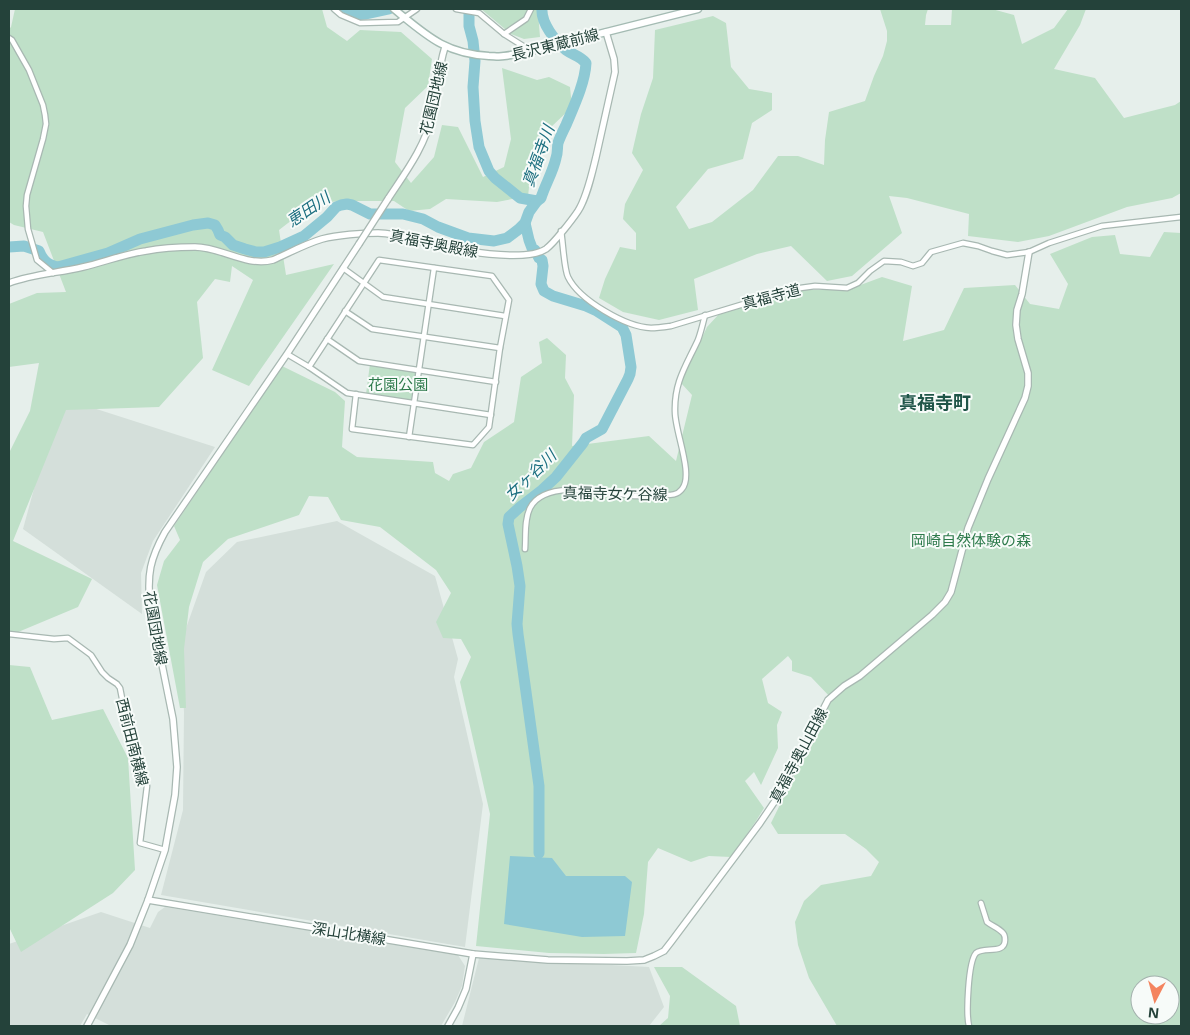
<svg xmlns="http://www.w3.org/2000/svg" width="1190" height="1035" font-family="'Open Sans','Noto Sans JP',sans-serif">
  <style>
    .built { fill: #d4dfda }
    .green { fill: #bfe0c8; fill-rule: evenodd }
    .water { fill: #8ec9d4 }
    .lines { fill: none; stroke-linecap: round; stroke-linejoin: round }
    .river { stroke: #8ec9d4; stroke-width: 11 }
    .minor-casing { stroke: #a8b8b2; stroke-width: 7 }
    .tertiary-casing { stroke: #a8b8b2; stroke-width: 8 }
    .secondary-casing { stroke: #a4bbb3; stroke-width: 9 }
    .minor { stroke: #fff; stroke-width: 4.5 }
    .tertiary { stroke: #fff; stroke-width: 5.5 }
    .secondary { stroke: #fff; stroke-width: 6 }
    .tertiary-bridge-casing { stroke: #a8b8b2; stroke-width: 8; stroke-linecap: butt }
    .tertiary-bridge { stroke: #fff; stroke-width: 5.5 }
    .labels { text-anchor: middle; dominant-baseline: central; stroke-width: 4; stroke-linejoin: round; paint-order: stroke }
    .street-label { font-size: 15px; fill: #24423a; stroke: #f7fbf9 }
    .park-label { font-size: 15px; fill: #2d7a4b; stroke: #f7fbf9 }
    .water-label { font-size: 16px; font-style: italic; fill: #1c6f80; stroke: #f7fbf9 }
    .quarter-label { font-size: 18px; font-weight: bold; fill: #1f5548; stroke: #f7fbf9 }
  </style>
  <rect width="100%" height="100%" fill="#e6efeb"/>
  <g class="built">
    <polygon points="59,397 215,447 153,541 141,573 142,614 23,529"/>
    <polygon points="337,521 435,576 458,659 454,677 483,804 465,947 161,895 183,810 184,712 180,645 206,572 237,542"/>
    <polygon points="165,907 458,955 465,966 462,986 455,1002 441,1026 111,1026 87,1014 80,1026 9,1026 9,944 101,912 150,928 158,912"/>
    <polygon points="479,958 649,967 664,1007 649,1026 462,1026"/>
  </g>
  <g class="green">
    <polygon points="15,9 322,9 327,27 347,41 360,30 401,32 432,59 428,86 405,108 395,162 411,183 434,157 442,125 458,127 483,177 504,167 511,139 502,68 537,80 549,77 570,87 572,107 548,130 533,153 528,196 497,202 446,199 430,209 409,211 394,201 344,201 314,203 279,230 286,275 334,264 249,386 212,370 253,280 232,266 230,282 215,279 197,302 203,358 159,407 66,410 13,541 92,579 78,607 11,635 9,643 9,453 30,411 39,363 9,367 9,304 37,293 66,292 43,232 14,225 9,222 9,29 11,27"/>
    <polygon points="481,9 539,9 538,12 540,37 524,39 511,34"/>
    <polygon points="880,9 928,9 926,15 925,25 951,25 952,9 992,9 1014,15 1022,44 1054,28 1068,9 1086,9 1080,25 1054,69 1095,78 1124,118 1175,105 1181,101 1181,193 1172,198 1127,207 1049,236 1018,242 968,236 969,214 907,198 889,196 902,233 852,276 827,281 791,246 757,254 694,279 698,310 659,320 623,312 599,298 605,279 620,247 636,250 636,233 623,219 625,204 643,170 632,153 641,114 653,78 655,30 713,16 726,23 731,67 749,89 772,93 772,110 752,123 743,159 708,169 676,207 689,229 712,222 753,190 778,156 798,156 824,165 825,140 829,112 865,101 874,76 883,56 887,41 887,31"/>
    <path d="M1164,232L1181,233V1026H837L809,978L798,945L795,922L804,901L821,885L871,876L879,862L866,849L845,834H778L771,823L832,699L811,677L792,671V661L788,656L762,679L768,703L782,712L777,725L778,748L761,785L754,772L745,781L764,808L756,821L731,857L709,856L691,862L658,848L648,862L644,914L636,953L604,954L549,953L476,946L490,814L460,682L471,657L461,639L443,638L436,622L451,593L436,570L380,527L341,520L328,497L309,496L299,515L228,539L203,562L189,607L184,649L186,708H180L157,585L164,561L180,540L174,526L282,366L335,392L345,401L342,447L357,457L433,462L435,473L449,481L453,474L471,468L484,442L514,422L521,377L542,363L539,342L547,338L566,355L565,378L574,395L572,446L649,436L676,461L692,395L681,383L707,327L719,314L806,290H847L882,277L912,286L903,341L944,330L964,288L1015,285L1030,304L1059,309L1068,284L1050,254L1092,237L1115,235L1120,254L1150,257ZM1140,985H1170V1015H1140Z"/>
    <polygon points="370,364 416,371 411,401 366,394"/>
    <polygon points="9,665 30,667 52,720 103,709 128,758 135,870 113,893 21,952 9,927"/>
    <polygon points="654,967 682,967 736,1006 740,1026 659,1026 668,1018 670,996"/>
  </g>
  <polygon class="water" points="510,856 552,858 566,876 625,876 632,882 625,936 582,937 504,924"/>
  <g class="lines">
    <g class="river">
      <polyline points="343,9 354,15 366,14 389,9"/>
      <polyline points="471,9 469,14 469,26 473,41 475,61 473,87 475,121 479,147 489,171 495,178 520,198 537,201"/>
      <polyline points="525,223 529,240 532,248 535,250 539,258 542,260 543,266 541,284 544,291 553,296 586,306 597,311 622,327 626,335 631,367 630,374 628,379 602,429 586,438 583,443 556,477 542,490 520,507 509,517 508,524 517,566 520,586 517,624 518,634 539,786 539,853"/>
      <path d="M9,247L24,246L39,251C43,261 48,265 58,267L108,253L140,239L193,225L208,223L215,225L218,230L220,235L225,237L233,245L245,249L256,252H264L280,247L304,236L327,217L336,207L341,205L347,204L352,205L370,214H403L423,219L438,227L468,238L494,241L507,238L519,229L525,223L529,212L537,201L541,198C545,185 553,172 556,158C558,153 557,148 558,143C560,137 563,131 566,125C574,106 585,83 586,63C580,56 573,55 566,50C555,41 541,23 542,9"/>
    </g>
    <g class="minor-casing">
      <g id="minor">
        <polyline points="334,9 341,15 360,23 398,22 417,9"/>
        <polyline points="456,9 479,13 504,34 531,51"/>
        <polyline points="504,34 526,19 531,9"/>
        <polyline points="9,38 12,40 29,70 43,105 45,115 46,124 43,139 27,195 26,206 28,229 37,260 53,273"/>
        <path d="M561,231C563,242 564,269 568,277C579,300 626,327 651,328C657,328 664,327 671,326L793,289L815,286L847,288L858,283L870,271L884,261L901,262L913,266L922,263L931,252L963,243L978,246L992,251L1007,255L1029,252L1049,243L1102,226L1181,217"/>
        <polyline points="343,268 383,297 505,316"/>
        <polyline points="345,311 372,329 500,348"/>
        <polyline points="327,339 359,361 496,382"/>
        <polyline points="287,354 309,367 347,393 491,415"/>
        <polyline points="309,367 379,260 492,276 509,300 500,348 489,427 473,445 352,429 356,394"/>
        <polyline points="409,437 434,268"/>
        <path d="M525,549C526,536 524,520 530,508C545,478 608,493 634,496C643,496 652,496 661,495C669,495 677,496 682,489C694,475 675,432 675,412C674,382 686,366 698,340C701,332 703,323 705,315"/>
        <polyline points="9,634 54,639 68,638 91,655 102,672 108,678 117,684 120,688 129,734 147,786 140,843 165,850"/>
        <path d="M969,1026C966,1014 968,962 976,953C984,946 1005,955 1005,940C1005,937 1005,935 1003,933C999,928 992,926 987,922L981,903"/>
      </g>
    </g>
    <g class="tertiary-casing">
      <g id="tertiary">
        <path d="M388,199C405,173 425,147 432,115C437,92 438,69 445,47"/>
        <path d="M9,283C33,274 58,273 83,267C104,262 125,254 146,251C161,248 179,247 195,247C221,247 246,267 273,260C289,253 305,244 322,239C337,235 362,233 378,233C397,233 413,240 430,244C455,250 525,263 546,249C554,243 572,220 578,211C587,197 592,173 596,157C602,129 609,100 615,72L614,59L606,32"/>
        <polyline points="148,900 473,954 548,960 627,961 644,960 654,956 664,951 671,942 760,823 779,795 828,700 844,686 860,676 932,615 945,602 951,592 968,528 988,479 1025,398 1028,386 1028,373 1018,339 1016,325 1017,310 1022,294 1029,252"/>
        <path d="M87,1026L130,945L148,900L165,850L175,795L177,767L173,719L150,605C147,574 150,559 165,532L287,354L359,244"/>
        <polyline points="448,1026 458,1008 466,989 473,954"/>
      </g>
    </g>
    <g class="secondary-casing">
      <path id="secondary" d="M394,9C426,35 445,54 489,56C494,56 499,57 504,56C513,55 522,53 531,51L698,9"/>
    </g>
    <use href="#minor" class="minor"/>
    <use href="#tertiary" class="tertiary"/>
    <use href="#secondary" class="secondary"/>
    <g class="tertiary-bridge-casing">
      <polyline id="tertiary-bridge" points="359,244 388,199"/>
    </g>
    <use href="#tertiary-bridge" class="tertiary-bridge"/>
  </g>
  <g class="labels">
    <g class="street-label">
      <text transform="translate(555 44) rotate(-14)">長沢東蔵前線</text>
      <text transform="translate(433 98) rotate(-77)">花園団地線</text>
      <text transform="translate(434 243) rotate(11)">真福寺奥殿線</text>
      <text transform="translate(771 296) rotate(-15)">真福寺道</text>
      <text transform="translate(615 493) rotate(1)">真福寺女ケ谷線</text>
      <text transform="translate(156 628) rotate(80)">花園団地線</text>
      <text transform="translate(133 742) rotate(76)">西前田南横線</text>
      <text transform="translate(798 755) rotate(-62)">真福寺奥山田線</text>
      <text transform="translate(349 933) rotate(9)">深山北横線</text>
    </g>
    <g class="park-label">
      <text x="398" y="384">花園公園</text>
      <text x="971" y="540">岡崎自然体験の森</text>
    </g>
    <g class="water-label">
      <text transform="translate(538 156) rotate(-70)">真福寺川</text>
      <text transform="translate(308 209) rotate(-34)">恵田川</text>
      <text transform="translate(530 475) rotate(-44)">女ヶ谷川</text>
    </g>
    <g class="quarter-label">
      <text x="935" y="402">真福寺町</text>
    </g>
  </g>
  <rect width="1190" height="1035" fill="none" stroke="#24423a" stroke-width="20"/>
  <g transform="translate(1155 1000) rotate(186)"><circle r="24" fill="#f7fbf9" stroke="#a3b1ad"/>
  <path d="M0-4L9 19L0 12L-9 19Z" fill="#f4845f"/>
  <text y="-8" font-size="14" font-weight="bold" text-anchor="middle" fill="#24423a">N</text>
  </g>
</svg>
